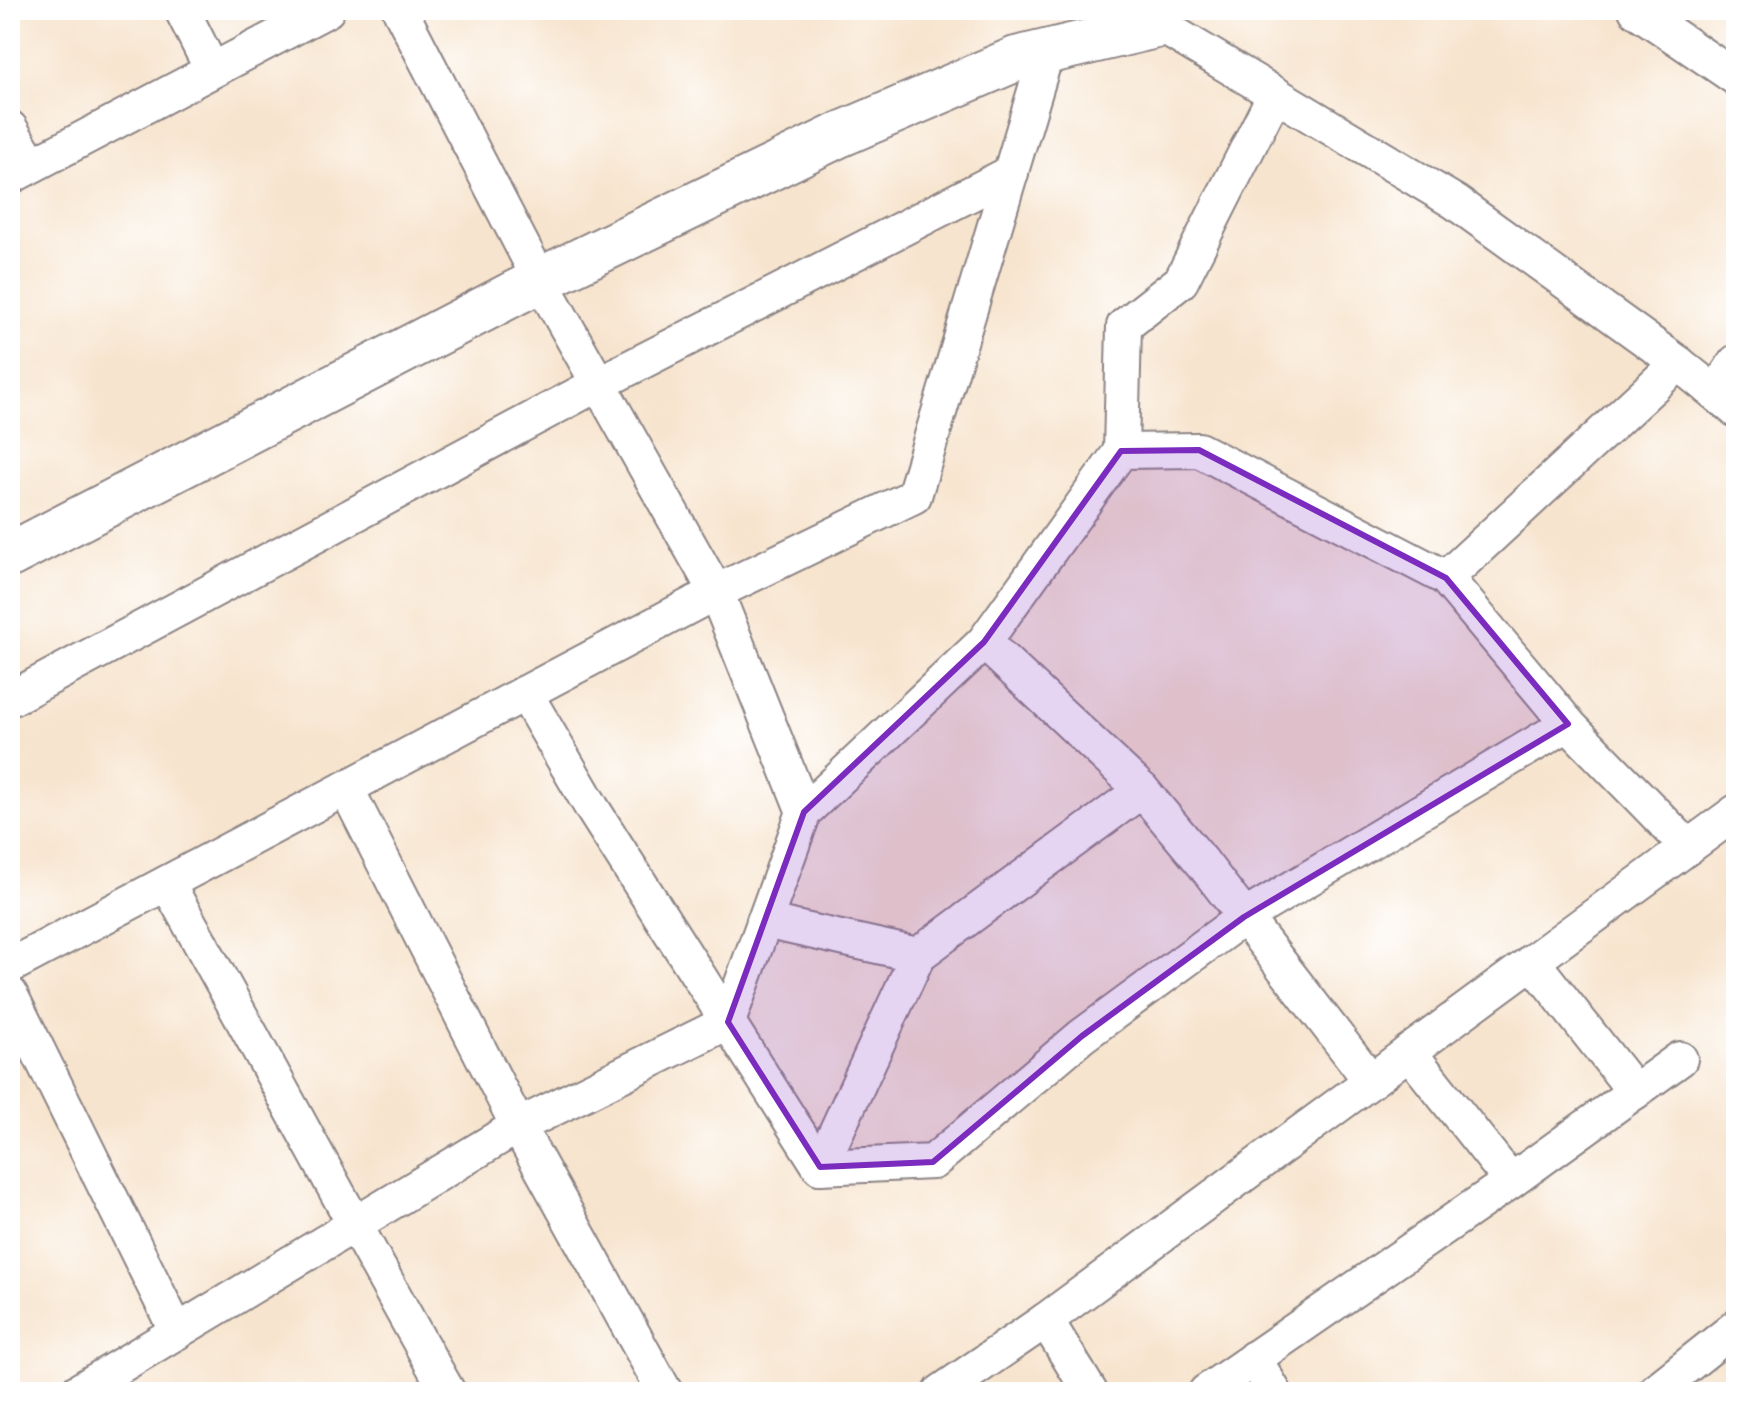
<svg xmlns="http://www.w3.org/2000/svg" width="1746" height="1402" font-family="Dekko,sans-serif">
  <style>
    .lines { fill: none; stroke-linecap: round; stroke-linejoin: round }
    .minor-casing { stroke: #8c8384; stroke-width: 38 }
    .tertiary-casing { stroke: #8c8384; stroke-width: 48 }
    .minor { stroke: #fff; stroke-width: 34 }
    .tertiary { stroke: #fff; stroke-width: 44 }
    .marked { fill: #7b2cbf; fill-opacity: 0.2; stroke: #7b2cbf; stroke-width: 6; stroke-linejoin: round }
  </style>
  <rect width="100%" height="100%" fill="#fff"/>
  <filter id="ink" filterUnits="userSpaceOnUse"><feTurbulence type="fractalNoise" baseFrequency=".0125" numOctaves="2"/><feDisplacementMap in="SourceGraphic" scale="16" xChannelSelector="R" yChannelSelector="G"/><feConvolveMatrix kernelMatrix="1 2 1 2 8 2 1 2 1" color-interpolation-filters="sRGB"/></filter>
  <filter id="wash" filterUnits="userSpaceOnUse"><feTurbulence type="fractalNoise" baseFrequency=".006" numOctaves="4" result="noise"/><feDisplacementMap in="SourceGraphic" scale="32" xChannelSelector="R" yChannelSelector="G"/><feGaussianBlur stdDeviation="1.8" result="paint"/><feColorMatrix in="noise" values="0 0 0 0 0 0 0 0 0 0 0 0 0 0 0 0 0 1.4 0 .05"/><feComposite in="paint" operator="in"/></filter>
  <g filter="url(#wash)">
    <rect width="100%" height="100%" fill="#f7e4ce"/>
  </g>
  <g filter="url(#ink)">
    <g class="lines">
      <g class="minor-casing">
        <g id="minor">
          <polyline points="182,10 212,70"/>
          <polyline points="1127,10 1160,25 1455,202 1678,363 1736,410"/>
          <polyline points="1636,10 1736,78"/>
          <polyline points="10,128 32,165"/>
          <polyline points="10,177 327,10"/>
          <polyline points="1715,393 1736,362"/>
          <polyline points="1121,451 1124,326 1181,281 1275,94"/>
          <polyline points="1446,578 1568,724"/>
          <polyline points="984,642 1121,451 1199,450 1446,578 1678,363"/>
          <polyline points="525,693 592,808 820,1167 933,1162 1082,1036 1244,917 1568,724 1688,847"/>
          <polyline points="10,699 598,384 1011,173"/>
          <polyline points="346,788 518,1126 665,1392"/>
          <polyline points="804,812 984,642 1142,790 1202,862 1371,1081 1409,1052 1511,1181 1206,1392"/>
          <path d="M167,883C262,1052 352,1223 448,1392"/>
          <polyline points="764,921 918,955 1142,790"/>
          <polyline points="1532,961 1635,1092"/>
          <polyline points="10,966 716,592 914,496 1047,51"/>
          <polyline points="10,994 177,1332"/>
          <polyline points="1409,1052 1736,812"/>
          <polyline points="820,1167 918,955"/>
          <polyline points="1511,1181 1680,1059"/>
          <polyline points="1046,1320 1090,1392"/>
          <polyline points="1254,1358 1274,1392"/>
          <polyline points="77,1392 518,1126 728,1022 804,812 716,592 540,280 400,10"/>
          <polyline points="941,1392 1046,1320 1371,1081"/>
          <polyline points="1654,1392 1736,1327"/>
        </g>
      </g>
      <g class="tertiary-casing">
        <polyline id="tertiary" points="10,555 540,280 839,135 1016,59 1160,25 1163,10"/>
      </g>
      <use href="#minor" class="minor"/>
      <use href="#tertiary" class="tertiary"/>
    </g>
  </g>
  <path class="marked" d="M1199,450L1446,578L1568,724L1244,917L1082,1036L933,1162L820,1167L728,1022L804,812L984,642L1121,451Z"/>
  <rect width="1746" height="1402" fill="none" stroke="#fff" stroke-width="40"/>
</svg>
